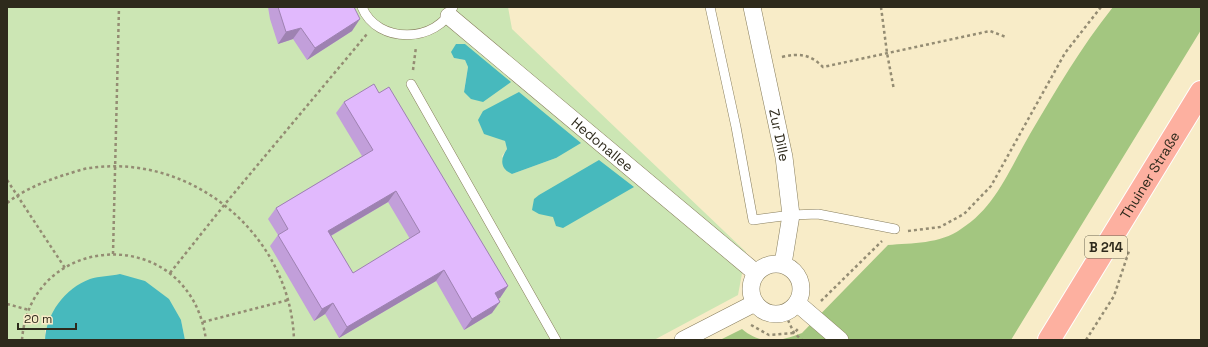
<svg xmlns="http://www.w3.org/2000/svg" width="1208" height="347" font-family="'Space Grotesk',sans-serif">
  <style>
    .green { fill: #cce6b4; fill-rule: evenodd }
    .forest { fill: #a3c680 }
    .water { fill: #47b9bd }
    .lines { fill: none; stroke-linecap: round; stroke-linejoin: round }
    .service-casing { stroke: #877d5c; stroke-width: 10 }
    .minor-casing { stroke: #877d5c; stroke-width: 18 }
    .primary-casing { stroke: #fff; stroke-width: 24 }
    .path { stroke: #948c73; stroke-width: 2.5; stroke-dasharray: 3 3; stroke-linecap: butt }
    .service { stroke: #fff; stroke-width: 9 }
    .minor { stroke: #fff; stroke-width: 17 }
    .primary { stroke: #fdb0a0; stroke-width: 22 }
    .wall { fill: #c29fda; fill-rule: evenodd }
    .shaded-wall { fill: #9e82b1 }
    .building { fill: #e1b9fd; stroke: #9e82b1; fill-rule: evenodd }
    .labels { text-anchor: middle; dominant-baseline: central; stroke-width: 3.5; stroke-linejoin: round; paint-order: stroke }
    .shield { fill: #f8ecc8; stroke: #6b6450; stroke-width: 1 }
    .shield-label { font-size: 13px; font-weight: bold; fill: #2e2a1c }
    .street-label { font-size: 14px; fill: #2e2a1c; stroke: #f8ecc8 }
  </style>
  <rect width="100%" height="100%" fill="#f8ecc8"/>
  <path class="green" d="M7,7H508L512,29L746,252L738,295L654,340H185L181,320L45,330V340H7ZM465,44L483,102L464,91L468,67L465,60L454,58ZM480,127L556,158L512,174L502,156L507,149L505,141L496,137Z"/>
  <path class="forest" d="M1113,7H1201V30L1011,340H720L742,329C761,345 779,342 802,333L888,245C912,243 940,244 961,229C996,207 1010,168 1030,134C1056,90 1081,47 1113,7Z"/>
  <g class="water">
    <polygon points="456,44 465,44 511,82 483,102 471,99 464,92 468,67 465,60 454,58 451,52"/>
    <path d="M519,92L581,143L556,158L512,174C500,169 500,159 507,149L505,141L484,134L478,120L483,111Z"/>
    <polygon points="599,160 634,187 563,228 556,226 553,217 539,214 532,210 534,199 539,195"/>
    <path d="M120,274L145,281L169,299L181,320L185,340H45C46,314 65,288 90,279C99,276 111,276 120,274Z"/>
  </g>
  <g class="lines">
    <g class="service-casing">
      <g id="service">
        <path d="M362,7C377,45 438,43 453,7"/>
        <polyline points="710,7 736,127 753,220 791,215 818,214 895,229"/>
        <polyline points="411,84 556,340"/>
      </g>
    </g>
    <g class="minor-casing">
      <g id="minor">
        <path id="s1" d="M752,7L784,157L791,215L783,264"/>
        <path id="s2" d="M449,16L756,273"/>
        <circle cx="776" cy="289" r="25"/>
        <polyline points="797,303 840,340"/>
        <polyline points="683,340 755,303"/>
      </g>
    </g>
    <g class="primary-casing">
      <g id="primary">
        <path id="s3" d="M1049,340L1201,92"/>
      </g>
    </g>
    <g class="path">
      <polyline points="881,7 887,53 894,90"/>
      <path d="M782,57C799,53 810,54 823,67L990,31L1006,37"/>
      <polyline points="413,70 416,47"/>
      <polyline points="7,180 65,268"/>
      <path d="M7,203C25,189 43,182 64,175C72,173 81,169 90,168C193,153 291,236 294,340"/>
      <polyline points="908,231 940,227 964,214 991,186 1065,53 1101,7"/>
      <polyline points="113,254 119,7"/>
      <polyline points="170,273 225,204 367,34"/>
      <polyline points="821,301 882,241"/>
      <polyline points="7,304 29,310"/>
      <polyline points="788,320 794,333 802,340"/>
      <polyline points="203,322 288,300"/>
      <polyline points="751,325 769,335 794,333 799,328"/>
      <path d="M22,340C30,230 190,222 206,340"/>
      <polyline points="1086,340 1114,296 1129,251"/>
    </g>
    <use href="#service" class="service"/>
    <use href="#minor" class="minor"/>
    <use href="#primary" class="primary"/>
  </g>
  <g class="wall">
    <polygon points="268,7 354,7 352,31 307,60 293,39 278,44 270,19"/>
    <path d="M379,93L508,286L500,298H498L492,313L464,330L436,281L339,338L325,314L314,321L270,246L278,235L268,219L276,208L362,156L336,113L344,102ZM388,202L410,239L353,273L331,236Z"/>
  </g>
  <g class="shaded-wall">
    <polygon points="360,19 352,31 307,60 315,48"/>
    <polygon points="301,28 293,39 278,44 286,32"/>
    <polygon points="396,191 388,202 320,242 328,231"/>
    <polygon points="444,270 436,281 339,338 347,327"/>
    <polygon points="508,286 500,298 487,305 495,293"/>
    <polygon points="500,302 492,313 464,330 472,319"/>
    <polygon points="333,303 325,314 314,321 322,309"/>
  </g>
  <g class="building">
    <polygon points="278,7 354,7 360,19 315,48 301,28 286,32"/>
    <path d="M374,84L379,93L389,87L508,286L495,293L500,302L472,319L444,270L347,327L333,303L322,309L278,235L288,229L276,208L373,150L344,102ZM396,191L420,232L353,273L328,231Z"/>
  </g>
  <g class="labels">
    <rect class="shield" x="1085" y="236" width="42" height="22" rx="3"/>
    <g class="shield-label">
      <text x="1106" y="247">B 214</text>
    </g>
    <g class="street-label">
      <text stroke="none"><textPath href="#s1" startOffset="131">Zur Dille</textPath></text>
      <text stroke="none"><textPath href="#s2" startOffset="200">Hedonallee</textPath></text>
      <text stroke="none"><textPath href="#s3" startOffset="193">Thuiner Straße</textPath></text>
    </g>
  </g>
  <rect width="1208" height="347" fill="none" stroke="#2e2a1c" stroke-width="16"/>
  <path d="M18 323v6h58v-6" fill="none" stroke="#2e2a1c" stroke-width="2"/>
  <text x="24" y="323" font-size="12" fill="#2e2a1c" stroke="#f8ecc8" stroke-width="3" paint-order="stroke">20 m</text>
</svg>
